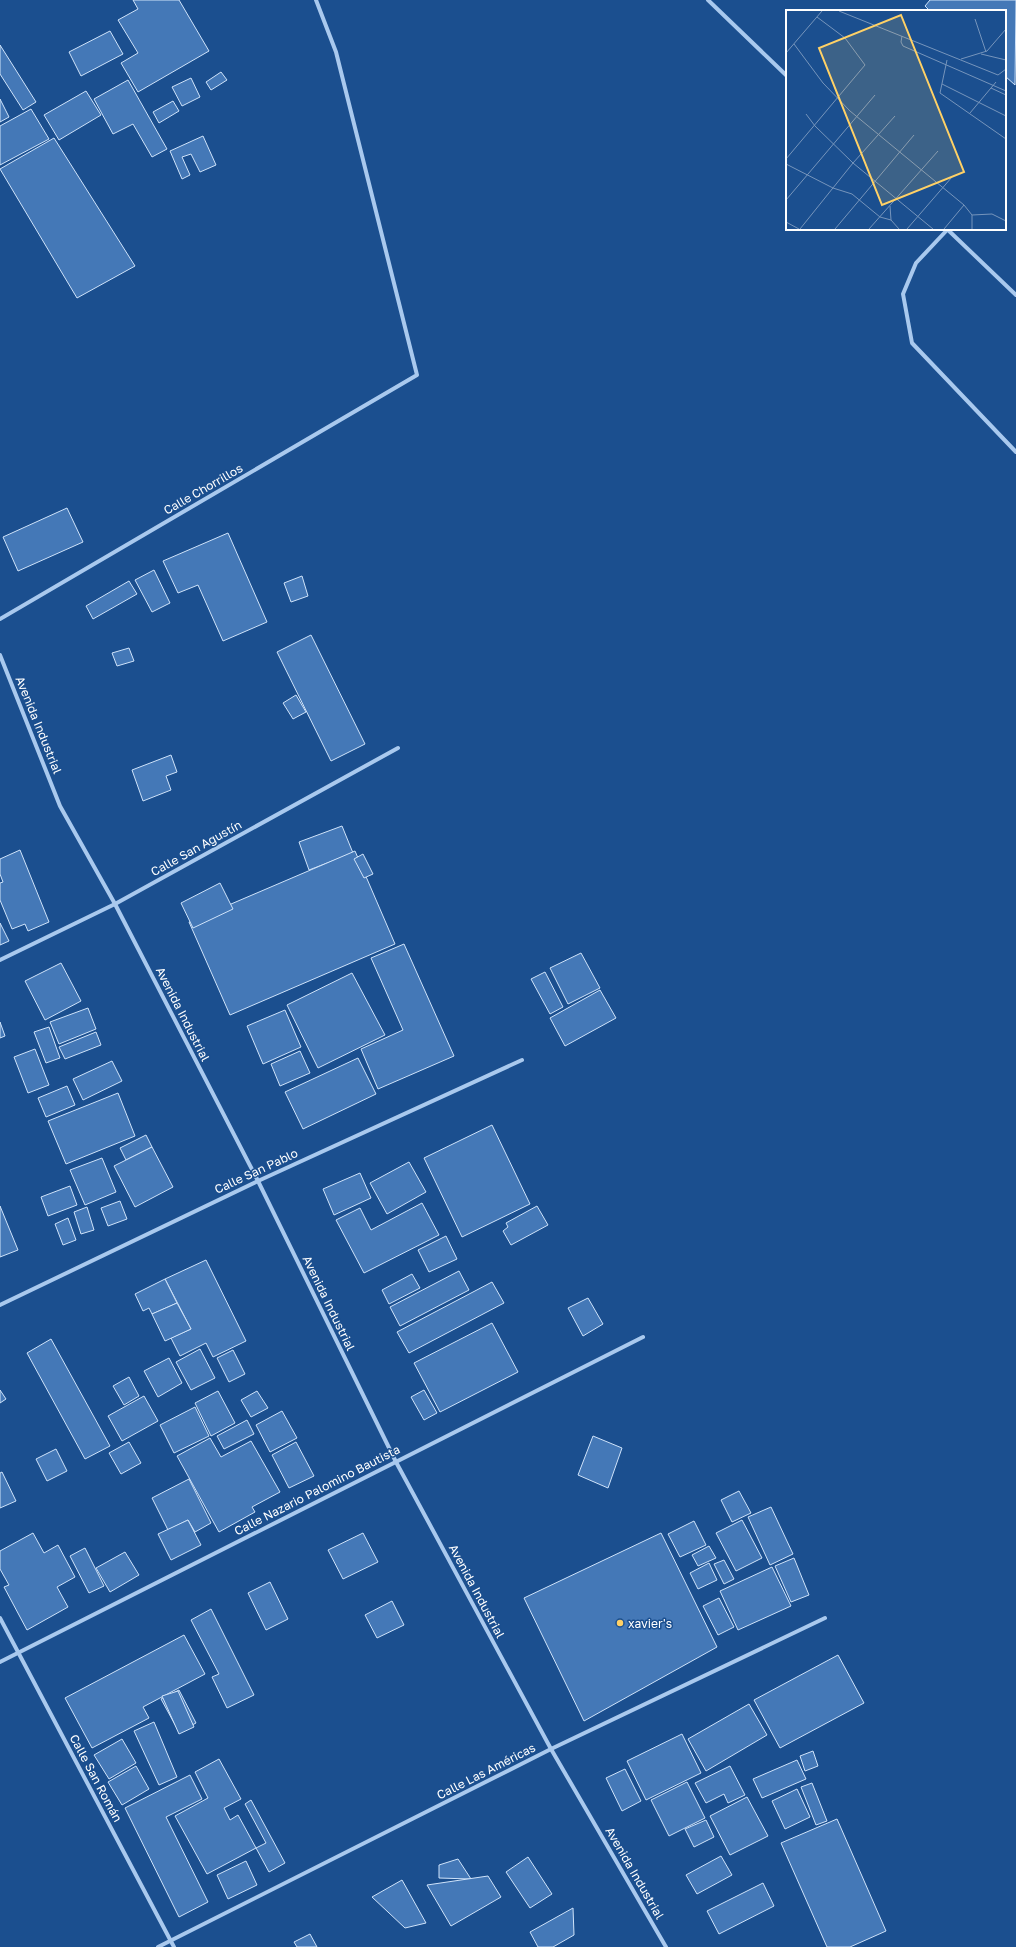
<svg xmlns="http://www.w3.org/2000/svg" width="1016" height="1947" font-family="'Golos Text',sans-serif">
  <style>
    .building { fill: #4478b7; stroke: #cfe3fa }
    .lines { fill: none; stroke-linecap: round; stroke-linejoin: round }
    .street { stroke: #a9c9ee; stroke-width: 4 }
    .poi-dot { fill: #ffd166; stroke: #1b4f8f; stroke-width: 1.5 }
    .labels { text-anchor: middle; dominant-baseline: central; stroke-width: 3; stroke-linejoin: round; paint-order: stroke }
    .street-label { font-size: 12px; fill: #fff; stroke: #1b4f8f }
    .poi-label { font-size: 12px; fill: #fff; stroke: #1b4f8f; text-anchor: start }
    .inset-road { fill: none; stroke: #7695bc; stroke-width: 1 }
    .view { fill: #ffd166; fill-opacity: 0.15; stroke: #ffd166; stroke-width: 2 }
    .inset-edge { fill: none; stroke: #fff; stroke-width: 2 }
  </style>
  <rect width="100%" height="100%" fill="#1b4f8f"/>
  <g class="building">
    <polygon points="133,0 179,0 209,51 138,92 121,63 138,53 118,20 138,9"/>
    <polygon points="930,0 1016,0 1015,85 1005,76 1005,11 930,11 925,6"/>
    <polygon points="110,31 123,54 81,76 69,52"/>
    <polygon points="0,45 36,102 23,110 0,74"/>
    <polygon points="221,72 227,80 211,90 206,82"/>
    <polygon points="191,78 200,97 182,106 172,87"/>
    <polygon points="128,80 167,149 152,157 133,124 113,134 94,99"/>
    <polygon points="86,91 101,115 59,140 44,115"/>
    <polygon points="0,99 9,117 0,122"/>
    <polygon points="173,101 179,111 159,123 153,112"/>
    <polygon points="31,109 49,139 0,165 0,126"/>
    <polygon points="203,136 216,165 200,172 191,154 182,157 190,175 182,179 170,151"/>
    <polygon points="54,138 135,266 77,298 0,169"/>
    <polygon points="67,508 83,542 18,571 3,537"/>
    <polygon points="228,533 267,622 223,641 198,585 178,593 163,561"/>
    <polygon points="154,570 170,603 152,612 135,580"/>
    <polygon points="302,576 308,596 291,602 284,583"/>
    <polygon points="129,581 137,594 93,619 86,606"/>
    <polygon points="311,635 365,744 331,761 277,652"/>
    <polygon points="129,648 134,661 117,666 112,653"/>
    <polygon points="296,695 306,712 293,719 283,703"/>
    <polygon points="171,755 177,772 166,776 171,790 143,801 132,770"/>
    <polygon points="342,826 353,853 309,870 299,842"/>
    <polygon points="20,850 49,922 28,931 25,924 12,929 0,900 0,883 3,882 0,874 0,859"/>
    <polygon points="355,851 395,944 230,1015 189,922"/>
    <polygon points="363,854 373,874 364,878 354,859"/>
    <polygon points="220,883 233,909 193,928 181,903"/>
    <polygon points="0,923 9,941 0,945"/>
    <polygon points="404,944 454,1056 378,1089 361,1049 403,1030 371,958"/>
    <polygon points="581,953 600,988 568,1004 550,968"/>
    <polygon points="61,963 81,1001 45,1020 25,981"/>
    <polygon points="545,972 563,1007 550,1014 531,979"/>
    <polygon points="352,973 385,1035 318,1068 287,1005"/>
    <polygon points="600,990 616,1018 565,1046 550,1018"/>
    <polygon points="88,1008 96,1029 59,1044 50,1022"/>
    <polygon points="285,1010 301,1047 263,1064 247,1026"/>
    <polygon points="0,1022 5,1036 0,1038"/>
    <polygon points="49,1027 60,1058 46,1063 34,1032"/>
    <polygon points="96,1032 101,1045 65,1059 59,1047"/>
    <polygon points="35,1049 49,1085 28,1093 14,1057"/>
    <polygon points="300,1051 310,1073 280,1086 271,1064"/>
    <polygon points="358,1058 376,1094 303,1129 285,1092"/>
    <polygon points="112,1061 122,1081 83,1100 73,1079"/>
    <polygon points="67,1086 75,1105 46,1117 38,1098"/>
    <polygon points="118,1093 135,1136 66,1164 48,1121"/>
    <polygon points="492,1125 530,1204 462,1237 424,1158"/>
    <polygon points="146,1135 152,1147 126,1160 120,1148"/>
    <polygon points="152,1147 173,1187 135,1207 114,1166"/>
    <polygon points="102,1158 116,1192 85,1205 70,1170"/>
    <polygon points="409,1162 426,1192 387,1214 370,1183"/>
    <polygon points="360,1173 371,1198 334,1215 323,1189"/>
    <polygon points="70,1186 77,1205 48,1216 41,1197"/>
    <polygon points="120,1201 127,1219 108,1226 101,1208"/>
    <polygon points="422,1203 439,1235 364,1273 336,1220 360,1208 371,1230"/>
    <polygon points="0,1206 18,1250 0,1257"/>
    <polygon points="537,1206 548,1225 511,1245 503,1231 508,1227 506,1223"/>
    <polygon points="87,1207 94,1230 81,1234 74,1212"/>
    <polygon points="68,1218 76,1240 63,1245 55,1224"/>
    <polygon points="446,1236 457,1259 429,1272 418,1250"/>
    <polygon points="206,1260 246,1341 213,1357 206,1343 180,1356 171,1338 191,1329 165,1279"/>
    <polygon points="459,1271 469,1290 400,1326 390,1307"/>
    <polygon points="412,1274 420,1288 389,1304 382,1290"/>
    <polygon points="165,1279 177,1303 152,1314 149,1308 143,1311 135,1294"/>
    <polygon points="492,1282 504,1303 409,1353 397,1332"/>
    <polygon points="588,1298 603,1324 583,1336 568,1308"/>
    <polygon points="177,1303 191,1329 165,1341 152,1314"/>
    <polygon points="492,1323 518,1372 440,1412 414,1363"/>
    <polygon points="51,1339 110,1446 85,1459 27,1353"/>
    <polygon points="200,1349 215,1378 191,1390 176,1362"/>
    <polygon points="233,1350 245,1374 229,1382 217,1358"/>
    <polygon points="169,1358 182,1383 158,1397 144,1371"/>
    <polygon points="129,1377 139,1396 124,1405 113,1386"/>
    <polygon points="0,1390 6,1399 0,1403"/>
    <polygon points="424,1390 437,1413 424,1420 411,1397"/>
    <polygon points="218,1391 235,1423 211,1436 195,1403"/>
    <polygon points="257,1391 268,1408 251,1417 241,1400"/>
    <polygon points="144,1396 158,1421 122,1441 108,1416"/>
    <polygon points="195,1407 209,1436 174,1453 160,1425"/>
    <polygon points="282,1411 297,1438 270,1452 256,1425"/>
    <polygon points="247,1420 254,1434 224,1449 217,1436"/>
    <polygon points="593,1436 622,1448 608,1488 578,1475"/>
    <polygon points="210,1438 221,1457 251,1441 280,1492 252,1507 255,1512 219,1532 177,1456"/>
    <polygon points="129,1442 141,1463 121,1474 109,1453"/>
    <polygon points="296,1442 314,1476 289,1488 272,1455"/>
    <polygon points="56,1449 67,1471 47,1481 36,1459"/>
    <polygon points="2,1472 16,1501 0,1508 0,1473"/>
    <polygon points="189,1479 211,1523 195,1532 188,1520 168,1530 152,1498"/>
    <polygon points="739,1491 751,1513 732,1522 721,1500"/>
    <polygon points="771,1507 793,1554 770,1565 748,1517"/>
    <polygon points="188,1520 201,1545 171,1560 158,1534"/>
    <polygon points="742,1520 762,1558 736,1571 716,1533"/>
    <polygon points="694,1521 706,1545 680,1557 668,1534"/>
    <polygon points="33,1533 44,1553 58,1545 75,1577 57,1587 68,1607 27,1630 4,1587 9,1585 0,1569 0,1551"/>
    <polygon points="363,1533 378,1562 343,1579 328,1550"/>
    <polygon points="661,1533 717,1647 584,1721 524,1598"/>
    <polygon points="709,1546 716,1558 698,1566 692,1555"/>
    <polygon points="85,1548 104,1586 89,1593 70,1556"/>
    <polygon points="125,1552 139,1575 110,1592 96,1568"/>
    <polygon points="794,1558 809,1595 791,1602 775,1566"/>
    <polygon points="724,1560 734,1579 724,1584 714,1564"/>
    <polygon points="709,1563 717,1580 698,1589 690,1573"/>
    <polygon points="772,1567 791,1606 738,1630 720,1591"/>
    <polygon points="270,1582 288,1619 266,1630 248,1593"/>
    <polygon points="719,1598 734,1627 718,1635 703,1606"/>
    <polygon points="392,1601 404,1625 377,1638 365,1615"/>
    <polygon points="211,1609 254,1695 227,1708 212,1677 219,1674 191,1620"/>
    <polygon points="184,1635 205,1674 143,1707 149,1718 92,1748 65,1698"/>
    <polygon points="838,1655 864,1703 780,1748 754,1700"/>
    <polygon points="179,1690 196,1723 179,1732 161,1699"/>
    <polygon points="178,1691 194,1727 179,1734 162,1696"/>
    <polygon points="749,1704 767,1735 706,1771 688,1739"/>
    <polygon points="154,1722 177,1777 159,1785 134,1731"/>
    <polygon points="682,1734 701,1773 646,1800 627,1761"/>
    <polygon points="122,1739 136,1763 109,1779 94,1755"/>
    <polygon points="813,1751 818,1766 805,1771 800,1756"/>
    <polygon points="219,1759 241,1799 224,1808 230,1820 238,1815 256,1848 207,1874 175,1816 208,1798 195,1772"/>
    <polygon points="797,1760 806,1779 762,1798 753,1779"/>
    <polygon points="136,1766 149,1789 122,1805 108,1782"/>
    <polygon points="730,1766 745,1795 728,1803 724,1794 706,1803 695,1783"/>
    <polygon points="625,1769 641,1801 622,1811 606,1778"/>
    <polygon points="190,1775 202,1799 166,1817 208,1902 179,1917 125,1808"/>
    <polygon points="687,1782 705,1818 669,1836 651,1800"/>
    <polygon points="812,1783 827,1821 816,1825 801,1787"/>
    <polygon points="797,1789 810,1817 785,1829 772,1801"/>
    <polygon points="747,1797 768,1836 730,1855 710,1816"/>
    <polygon points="251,1800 285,1863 269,1872 256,1848 266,1843 245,1804"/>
    <polygon points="837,1819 886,1931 850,1947 827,1947 781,1843"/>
    <polygon points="706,1820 714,1837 694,1847 685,1829"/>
    <polygon points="721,1856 732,1875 697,1894 686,1875"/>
    <polygon points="528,1857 552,1894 530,1908 506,1872"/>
    <polygon points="458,1859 471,1879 439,1878 439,1865"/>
    <polygon points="246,1861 257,1885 228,1899 217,1875"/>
    <polygon points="488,1876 501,1897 451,1926 427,1885"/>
    <polygon points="402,1880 426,1923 405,1928 372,1897"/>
    <polygon points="763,1883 774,1906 719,1934 707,1911"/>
    <polygon points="573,1908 574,1935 553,1947 538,1947 530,1932"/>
    <polygon points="310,1934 317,1947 297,1947 294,1942"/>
  </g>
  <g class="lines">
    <g class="street">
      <polyline points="708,0 787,76"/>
      <polyline points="947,229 1016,295"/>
      <polyline points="947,230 916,263 903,294 912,343 1016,452"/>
      <polyline points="0,619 417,375 336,52 316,0"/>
      <polyline points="0,655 60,806 115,904 258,1181 396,1462 551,1749 666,1947"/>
      <polyline points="0,960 115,904 398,748"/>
      <polyline points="0,1305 258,1181 522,1060"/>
      <polyline points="0,1618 174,1947"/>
      <polyline points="0,1662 643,1337"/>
      <polyline points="158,1947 551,1749 825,1618"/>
    </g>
  </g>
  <circle class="poi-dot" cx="620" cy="1623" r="4"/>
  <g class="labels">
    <g class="street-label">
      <text transform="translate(203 489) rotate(-30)">Calle Chorrillos</text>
      <text transform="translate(39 725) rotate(68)">Avenida Industrial</text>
      <text transform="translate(196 848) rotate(-29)">Calle San Agustín</text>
      <text transform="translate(183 1014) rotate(63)">Avenida Industrial</text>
      <text transform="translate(256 1171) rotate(-25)">Calle San Pablo</text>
      <text transform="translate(329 1303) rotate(64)">Avenida Industrial</text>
      <text transform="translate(317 1490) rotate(-27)">Calle Nazario Palomino Bautista</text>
      <text transform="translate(477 1591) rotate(62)">Avenida Industrial</text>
      <text transform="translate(486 1771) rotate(-27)">Calle Las Américas</text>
      <text transform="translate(96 1778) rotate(62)">Calle San Román</text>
      <text transform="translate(635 1873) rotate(60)">Avenida Industrial</text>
    </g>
    <g class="poi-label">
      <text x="628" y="1623">xavier's</text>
    </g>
  </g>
  <g transform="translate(786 10)">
    <rect width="220" height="220" fill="#1b4f8f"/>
    <path class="inset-road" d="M53,1L212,65L220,59M189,9L200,42M116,26L115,32L117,36L220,81M8,34L37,73L64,101L178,195L186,205V219M0,43L36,1M195,44L220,50M175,49L201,41L220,19M161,50L154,83L220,129M156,74L220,106M205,78L220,85M184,103L210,72M20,104L29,116L67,153L147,219M0,149L79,55L59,28L31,7M0,154L47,178L66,184L94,207L105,210L113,219M0,190L89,85M104,196L105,210M186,205L206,204L220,211M0,212L13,219M14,219L67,153L109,106M49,219L128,125M83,219L152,141M121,219L166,167M158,219L178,195"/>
    <path class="view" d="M115,5L178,162L96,195L33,38Z"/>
    <rect width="220" height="220" class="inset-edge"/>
  </g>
</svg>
